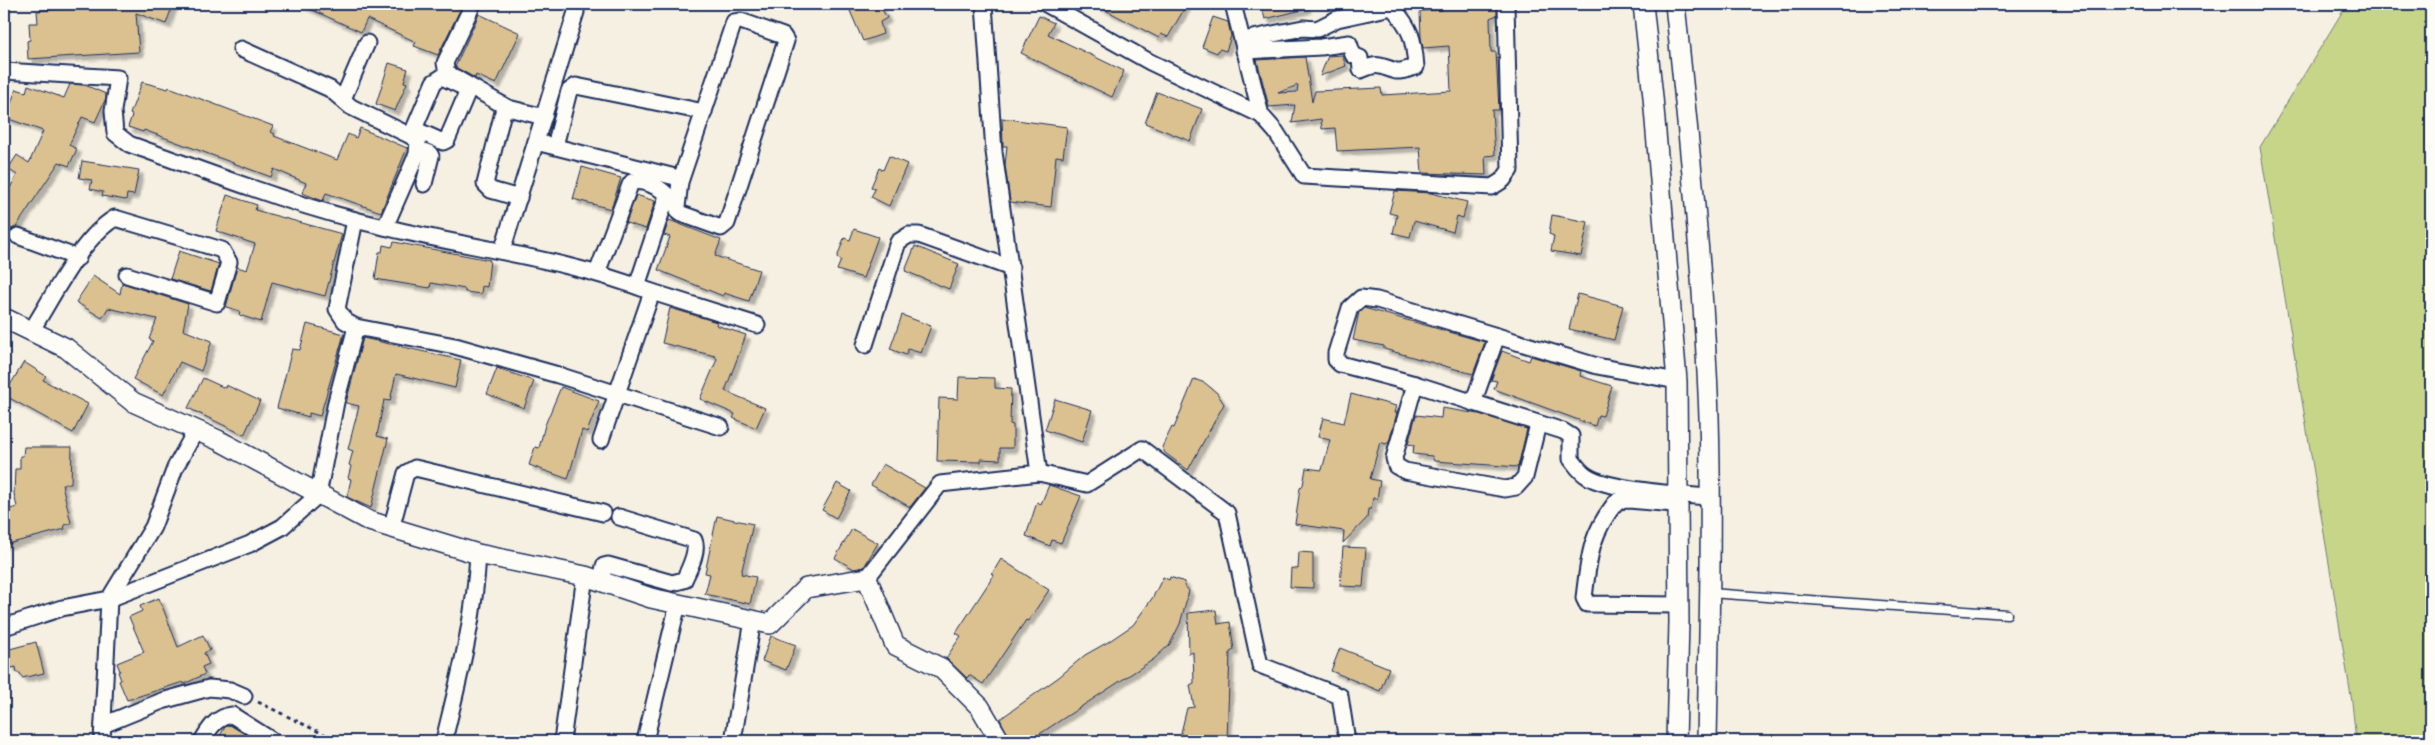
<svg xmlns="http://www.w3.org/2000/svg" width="2435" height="745" font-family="Mynerve,sans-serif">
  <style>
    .green { fill: #c7d589; stroke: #718274 }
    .building { fill: #dbc090; stroke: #1b2f5e; fill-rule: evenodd; filter: url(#shadow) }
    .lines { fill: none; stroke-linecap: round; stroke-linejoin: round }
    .service-casing { stroke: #1b2f5e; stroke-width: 11 }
    .minor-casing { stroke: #1b2f5e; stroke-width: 19 }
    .tertiary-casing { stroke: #1b2f5e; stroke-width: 22 }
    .path { stroke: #1b2f5e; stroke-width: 3; stroke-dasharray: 4 4; stroke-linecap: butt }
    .service { stroke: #fdfcf7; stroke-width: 8 }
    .minor { stroke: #fdfcf7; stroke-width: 15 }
    .tertiary { stroke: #fdfcf7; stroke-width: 19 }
  </style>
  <defs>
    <filter id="shadow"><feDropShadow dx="4.5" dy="4.5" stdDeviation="1" flood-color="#0004"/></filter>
  </defs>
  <rect width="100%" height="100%" fill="#f6f0e2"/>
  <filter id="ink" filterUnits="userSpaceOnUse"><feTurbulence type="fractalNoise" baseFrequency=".02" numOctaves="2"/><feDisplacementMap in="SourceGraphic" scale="10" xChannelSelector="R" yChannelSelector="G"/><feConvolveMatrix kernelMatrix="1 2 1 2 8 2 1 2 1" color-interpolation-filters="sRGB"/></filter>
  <g filter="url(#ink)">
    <polygon class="green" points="2347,4 2431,4 2431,741 2356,741 2352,702 2260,147"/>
    <g class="building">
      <polygon points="116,4 173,4 166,24 136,13 139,52 28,59 27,41 30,40 29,23 38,23 37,11"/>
      <polygon points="299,4 463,4 438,55 414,46 416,42 367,19 361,32"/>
      <polygon points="847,4 879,4 887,18 880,22 883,34 863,41"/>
      <polygon points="1094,4 1187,4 1168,37 1161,34 1159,38"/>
      <polygon points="1261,4 1306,4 1306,9 1265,19"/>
      <path d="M1444,4H1497V15L1490,18L1491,52H1496L1499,110H1492L1495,155L1485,156L1486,175L1422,173L1420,147L1337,151L1335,128L1322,129L1321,119L1292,123L1295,105L1269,107L1257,60L1305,57L1312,102L1315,91L1381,88L1382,95L1451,91L1449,46L1423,48L1421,38L1420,11L1442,10ZM1298,85L1297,92L1278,93Z"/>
      <polygon points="479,14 520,33 496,84 476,75 475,78 455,67"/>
      <polygon points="1039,16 1054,23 1048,34 1124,71 1112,97 1021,53"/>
      <polygon points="1213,17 1228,22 1231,36 1226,51 1219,49 1217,53 1202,47"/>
      <polygon points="1342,55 1346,66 1320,76 1328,56"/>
      <polygon points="389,63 408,69 404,82 407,83 395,111 376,104"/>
      <polygon points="142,82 168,89 169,87 273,126 270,132 275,134 274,136 337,160 348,134 356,138 360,128 407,148 381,212 326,193 323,201 302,193 306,183 274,169 271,177 144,130 143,132 128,127 132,115 130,114"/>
      <polygon points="70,84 85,85 106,94 106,98 95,122 82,117 69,145 77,149 69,166 59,162 16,227 12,229 4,223 4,199 17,175 8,169 17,155 29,163 43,131 6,118 16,89 26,92 28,85 64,98"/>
      <polygon points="1157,92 1202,109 1190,141 1145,123"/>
      <polygon points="1002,118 1067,127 1063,157 1056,156 1051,207 1010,202 1005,165 1007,146 1003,146"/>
      <polygon points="889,156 907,164 889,206 871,197 875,189 871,187 879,168 883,170"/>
      <polygon points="82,161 139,170 134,195 127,194 126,200 102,196 103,192 90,189 92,180 79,178"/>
      <polygon points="582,167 621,178 611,209 573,199"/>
      <polygon points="1395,191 1431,193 1467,202 1463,218 1457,216 1453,232 1414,221 1410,237 1393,233 1397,215 1389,213"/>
      <polygon points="227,195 257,205 255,210 342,234 325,296 272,282 261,322 239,315 240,311 226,307 237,267 247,270 255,244 216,231"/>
      <polygon points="636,195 655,201 646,229 626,223"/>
      <polygon points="1552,215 1588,222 1581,256 1551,251 1554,236 1549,234"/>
      <polygon points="669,220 721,240 715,256 759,270 749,301 724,293 723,296 658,270 670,237 664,235"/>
      <polygon points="854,229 878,237 863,278 837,270 841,260 837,258 844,238 850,240"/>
      <polygon points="394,242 490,260 487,287 482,286 481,294 465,292 465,289 431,283 430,288 375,279 379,252 382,252 383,245 392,247"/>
      <polygon points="915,246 959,264 949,289 905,271"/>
      <polygon points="179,251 219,264 211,291 170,279"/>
      <polygon points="93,276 120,294 122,283 188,304 183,330 212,341 201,371 180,362 163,395 133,379 153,341 149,339 157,319 108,308 102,318 76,302"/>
      <polygon points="1578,294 1623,306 1614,340 1569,329"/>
      <polygon points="670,308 717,322 716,325 746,335 725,391 765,408 756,428 733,418 735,414 700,399 717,359 715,356 662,343"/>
      <polygon points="1364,308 1485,342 1473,374 1384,349 1384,346 1353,340 1359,312"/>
      <polygon points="902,315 931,326 921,353 908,349 906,355 890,349"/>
      <polygon points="307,324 344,334 320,416 309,413 309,417 277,408 292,349 300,350"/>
      <polygon points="363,338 461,360 455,388 396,374 390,401 384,400 377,436 388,439 371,508 347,497 351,479 348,478 351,466 349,465 353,451 348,449 359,406 346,403"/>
      <polygon points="1502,351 1529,361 1531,356 1581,371 1580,376 1612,386 1603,416 1598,415 1595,426 1494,389 1497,381 1491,380"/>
      <polygon points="24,362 46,376 43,380 88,404 73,433 4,395"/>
      <polygon points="497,368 534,381 524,408 487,394"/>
      <polygon points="959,377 995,378 995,388 1011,389 1010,424 1013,425 1013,448 1000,448 1000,460 981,459 981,462 937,461 939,398 958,399"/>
      <polygon points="203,378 225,388 226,385 260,401 244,435 188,408"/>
      <polygon points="1194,379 1205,383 1217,393 1224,404 1188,470 1165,453 1162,447 1172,427 1174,428"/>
      <polygon points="561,387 599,401 587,432 582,430 568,479 529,465 535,447 539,448 545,425"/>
      <polygon points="1351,394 1396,406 1394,413 1397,413 1389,442 1386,444 1380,442 1370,479 1380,481 1377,499 1373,498 1371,509 1368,509 1367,518 1343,543 1344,531 1295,524 1300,488 1303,485 1306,468 1322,470 1330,440 1318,437 1323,418 1344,423"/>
      <polygon points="1055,399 1092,410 1082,442 1045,430"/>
      <polygon points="1442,408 1479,414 1527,429 1518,467 1434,461 1432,456 1413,454 1414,445 1408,444 1416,415 1441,418"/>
      <polygon points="24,447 72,447 71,484 62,484 71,523 64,525 65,529 4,545 4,511 17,507 14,494 15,469 20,469 20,456 23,456"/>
      <polygon points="883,464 925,488 910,507 871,485"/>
      <polygon points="837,483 851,491 836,518 822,510"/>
      <polygon points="1049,485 1081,496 1061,543 1052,540 1050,546 1026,536 1037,502 1041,504"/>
      <polygon points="717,516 753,524 741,574 756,577 750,604 705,594 710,574 705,573"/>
      <polygon points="852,529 878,543 864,567 854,569 835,558"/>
      <polygon points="1343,547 1366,548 1363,587 1340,586"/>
      <polygon points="1299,552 1313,553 1313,588 1290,587 1291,568 1298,569"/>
      <polygon points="1001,559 1049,590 1028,621 1026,620 983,684 969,675 967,678 946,658 961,636 956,633 994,575 992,574"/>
      <polygon points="1163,577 1169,580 1170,577 1185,582 1185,586 1189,591 1180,624 1170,644 1154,659 1038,735 1040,741 1011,741 1000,719 1059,677 1085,655 1108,642 1133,625 1153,597"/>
      <polygon points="159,598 178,647 203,635 210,650 204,653 209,664 202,667 205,674 184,684 183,682 127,700 119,681 121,680 118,672 120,671 117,663 144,652 129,617 142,611 140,606"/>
      <polygon points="1216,610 1218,624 1230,622 1234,650 1230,652 1227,741 1179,741 1187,708 1194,707 1190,685 1194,683 1193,652 1189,654 1188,613"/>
      <polygon points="771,636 796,645 786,670 762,661"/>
      <polygon points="36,642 44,673 22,678 20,673 17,673 16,667 11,668 6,650"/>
      <polygon points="1340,648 1389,668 1380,691 1331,671"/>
      <polygon points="230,725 256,741 217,741 225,727"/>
    </g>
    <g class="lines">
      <g class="service-casing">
        <polyline id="service" points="1710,593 2007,614"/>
      </g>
      <g class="minor-casing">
        <g id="minor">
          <polyline points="473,4 445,63 447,73 508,108"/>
          <polyline points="1046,4 1150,62 1261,115 1276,132 1304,176 1492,187 1503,180 1510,170 1506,4"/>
          <polyline points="1233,4 1261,115"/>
          <path d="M1243,40L1303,28L1317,29L1337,19L1392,7C1411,28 1414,39 1416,67C1410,68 1402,72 1396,71C1379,66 1379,62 1361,70L1360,58L1353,55L1349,43L1321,47L1244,51"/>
          <polyline points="241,49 330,89 351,107 411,136 418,141 417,154 385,227"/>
          <path d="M4,71L118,78L113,111L115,133L129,144C213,174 297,207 384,227C476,249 563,258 652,292L601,440"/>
          <polyline points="343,99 367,43"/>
          <polyline points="411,136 434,82 442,77 461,86 467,93 447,140 443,142 414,129"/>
          <polyline points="536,142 675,177 680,182 677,207 679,213 721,228 727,223 786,41 783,36 741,21 734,22 680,182"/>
          <polyline points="555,146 569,91 576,86 704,112"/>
          <polyline points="418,149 429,153 431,156 424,184"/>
          <polyline points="519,198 491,190 485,184 503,112 508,108 544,117"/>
          <polyline points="18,236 78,258"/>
          <polyline points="502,251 576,12 575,4"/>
          <path d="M597,273L630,185L632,182C644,180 658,186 666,194V199L637,286"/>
          <polyline points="652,292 757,325"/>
          <polyline points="356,327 455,346 558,375 721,427"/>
          <path d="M31,331C53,297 81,238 115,218L222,250L229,262L217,303L127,275"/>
          <polyline points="865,345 898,242 909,235 919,235 1011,268"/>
          <path d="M1677,381L1597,366L1377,300L1361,298L1350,308L1336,353V360L1340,364L1415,384L1563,431L1571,436V459C1576,465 1580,472 1587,476C1608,490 1683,495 1709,497"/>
          <polyline points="1415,384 1394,458 1396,466 1405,471 1505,489 1516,487 1525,477 1538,424"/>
          <polyline points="1473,403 1497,336"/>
          <polyline points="1039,473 1087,484 1142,449 1227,513 1260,665 1340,696 1347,741"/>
          <path d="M1674,504L1629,500L1617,501C1590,534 1589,557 1584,598L1587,604L1679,605"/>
          <polyline points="391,529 406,473 415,468 603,513"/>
          <polyline points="867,578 940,484 1039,473 994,152 984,4"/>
          <path d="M601,581L604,566L608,565L672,583L684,580C689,569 699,551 694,540L619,517"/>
          <polyline points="4,627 62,608 109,599 153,527 175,468 196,430"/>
          <polyline points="103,725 162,701 209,688 230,690 244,696"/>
          <path d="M444,740C459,678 475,618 478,554"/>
          <polyline points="102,741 109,599 250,544 282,527 318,495 336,402 356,327 345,321 337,309 355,220"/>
          <path d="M202,741C209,729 216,717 232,715L273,741"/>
          <polyline points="562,741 585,576"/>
          <polyline points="645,741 678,604"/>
          <polyline points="733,741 753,620"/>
        </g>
      </g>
      <g class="tertiary-casing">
        <g id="tertiary">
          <polyline points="1643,4 1653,97 1677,381 1679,622 1676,741"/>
          <path d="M1675,4C1689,141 1704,279 1709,417C1712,525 1709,633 1707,741"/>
          <polyline points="4,318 66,348 133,402 218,440 369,521 478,554 585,576 651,598 770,624 806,588 867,578 895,645 941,668 980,707 1000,741"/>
        </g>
      </g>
      <polyline class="path" points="258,702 338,741"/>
      <use href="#service" class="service"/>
      <use href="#minor" class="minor"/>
      <use href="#tertiary" class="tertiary"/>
    </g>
  </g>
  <rect width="2435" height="745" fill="none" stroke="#fdfcf7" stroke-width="20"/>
  <rect x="10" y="10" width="2415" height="725" fill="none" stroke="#1b2f5e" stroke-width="2" filter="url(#ink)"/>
</svg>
